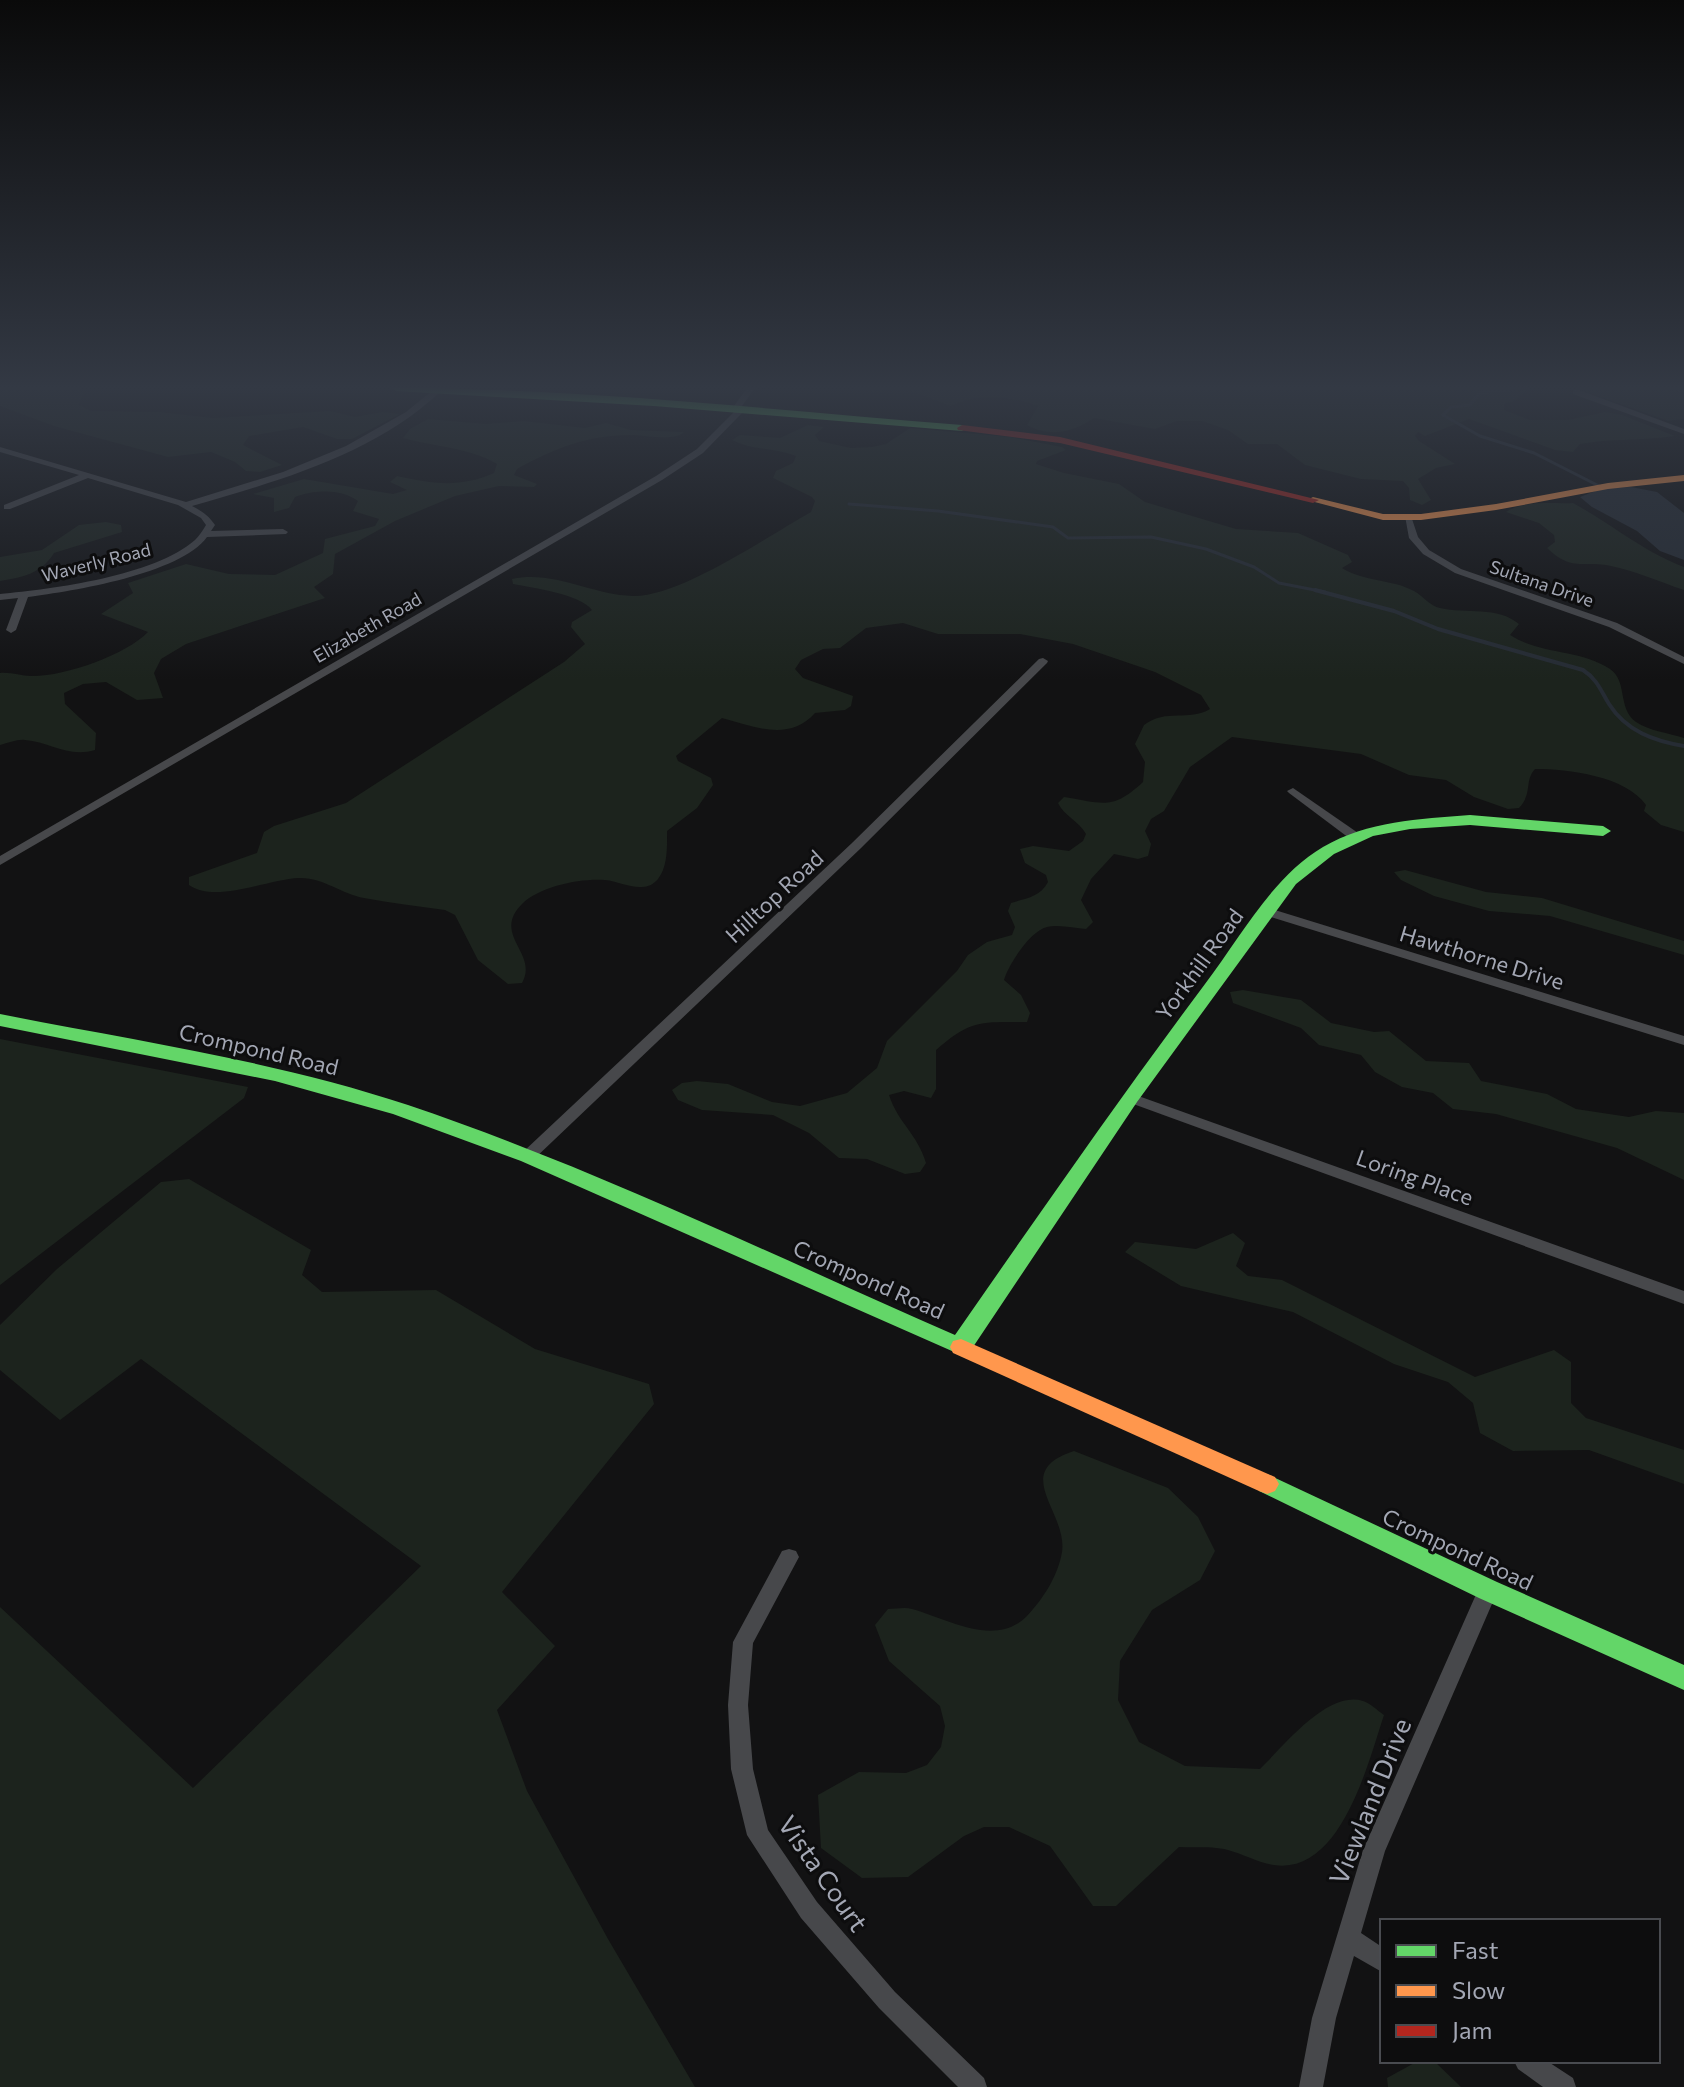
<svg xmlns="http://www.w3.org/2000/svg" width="1684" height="2087" font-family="Commissioner,sans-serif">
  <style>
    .green { fill: #1c231d }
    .water { fill: #262c34 }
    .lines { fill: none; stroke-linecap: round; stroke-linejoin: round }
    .stream-far1 { stroke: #262c34; stroke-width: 3 }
    .stream { stroke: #262c34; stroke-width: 4 }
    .street { fill: #47484b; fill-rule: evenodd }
    .fast { fill: #63d668; fill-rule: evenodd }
    .slow { fill: #ff974d; fill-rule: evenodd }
    .jam { fill: #b3261e; fill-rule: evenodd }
    .labels { text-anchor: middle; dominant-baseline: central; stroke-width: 6; stroke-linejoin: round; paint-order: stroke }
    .far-street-label { font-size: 18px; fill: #a3a7b4; stroke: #0d0d0e }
    .street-label { font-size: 22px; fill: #a3a7b4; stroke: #0d0d0e }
    .near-street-label { font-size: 26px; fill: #a3a7b4; stroke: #0d0d0e }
  </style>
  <rect width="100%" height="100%" fill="#121213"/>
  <g class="green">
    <polygon points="0,388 80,388 83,393 79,405 91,411 159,412 213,418 330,411 355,417 383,412 400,414 352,439 337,439 303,427 249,436 243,445 282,465 260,472 246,471 235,462 211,452 168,457 54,426 0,406"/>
    <path d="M852,388H1529L1514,401L1504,404V410L1530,420H1568L1605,412L1622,415L1675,436C1643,441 1611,438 1580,444L1573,452L1555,450L1469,419L1425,436L1418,432L1415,436L1419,441L1455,464L1436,468L1418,479L1431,500L1422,505L1410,500L1409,488L1403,481L1361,479L1305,465L1277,444H1248L1228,430L1202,421H1177L1155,429L1094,418C1074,432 1050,438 1027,425L1038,406C1008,396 980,392 951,406L906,389L874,392Z"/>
    <polygon points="1576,388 1684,388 1684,419 1668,421"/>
    <path d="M428,419L486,424L524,421L585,428L606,423L631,430L684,432C675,442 645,435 630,435C588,435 553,449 517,469L514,475L537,484L534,487L499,486L455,496L395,521L335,554L333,574L314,587L325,598L186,644L161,659L154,673L163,698L137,700L106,682L83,684L64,693L65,704L96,733L95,750C68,758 50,742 25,740C18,739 8,743 0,745V673C11,672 21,676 31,676C63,677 126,655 148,632L101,614L133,593L128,583L186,564L229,574L275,575L323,553L325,539L375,526L379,519L353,511L358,501C341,488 313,490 295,497L289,508L274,512V498L253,494L304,479L393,494L407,490L390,482L397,476C433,484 460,488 494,473L497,464C468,447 434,447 403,438L410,429Z"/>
    <path d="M808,425L824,427L815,435L819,441L851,448L872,447L886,444L910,428L1010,437L1062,447L1066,450L1037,461L1036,464L1064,473L1119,484L1145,502L1236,529L1298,533L1348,555L1352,562L1342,568C1364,582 1392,579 1414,591C1423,596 1430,606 1440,608C1466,614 1498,606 1519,624L1510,635C1541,655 1580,649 1610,669C1628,681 1617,708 1636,722C1649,731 1669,733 1684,738V832L1661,825L1644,811L1646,805C1626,776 1568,769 1535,769C1524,781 1533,793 1519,808L1508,809L1474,797L1446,780L1409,775L1361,754L1232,737L1190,767L1164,811L1151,819L1145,831L1151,844L1148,856L1138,859L1114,854L1091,879L1081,900L1093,922L1086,929C1074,928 1059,924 1047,927C1031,930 1008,965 1004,980L1021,995L1030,1013L1027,1022C982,1022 971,1019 936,1050V1089L931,1098L904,1091L889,1095C898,1123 917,1133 926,1163L920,1172L905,1174L867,1159L839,1158L809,1133L773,1115L702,1110L678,1100L672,1090L682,1083L697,1081L728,1084L772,1102L800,1106L847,1093L877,1068L887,1041L957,971L968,955L987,942L1012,935L1015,927L1008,911L1011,903C1027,898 1040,897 1048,882L1046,875L1025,863L1020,849L1033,846L1069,851L1083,841L1086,834C1079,821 1064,816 1058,803L1064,797C1103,803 1112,811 1143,782L1145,762L1135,744L1144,725C1167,708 1188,722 1210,709L1201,695L1155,672L1073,644L1020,634H938L903,623L866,628L840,648L823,649L801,660L795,669L803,678L853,696L851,706L845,710L815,713C789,742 755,727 722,718L676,756L678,761L711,778L713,785L697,808L667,831C667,847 668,866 658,879C654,884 648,887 642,887C630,888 617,881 605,880C581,878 540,886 522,904C491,935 539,953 522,983L508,984L478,960L455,915L445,910C418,906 391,903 364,898C342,894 322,877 299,878C268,879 216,904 189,885V877L257,853L264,832L274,826L346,803L564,662L585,644L571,627L572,622L592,610C580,594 533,588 513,584L512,579C554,570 592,595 633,596C680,597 768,536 811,512L815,501L812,497L773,478L776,471L793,463L796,456C775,448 751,450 732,440L740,435L780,438Z"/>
    <path d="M1573,503C1610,523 1644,552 1684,567V590C1660,582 1636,571 1611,566C1582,560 1572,572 1547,548L1555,542L1554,535L1539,523L1506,512C1523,500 1553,504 1573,503Z"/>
    <path d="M106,522L121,525L122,532L54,553C41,574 23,577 0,581V557L42,550L79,525Z"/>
    <polygon points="1405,870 1486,892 1542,898 1684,941 1684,955 1550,916 1489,911 1434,896 1401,880 1394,872"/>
    <polygon points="1243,990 1301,1000 1331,1023 1374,1032 1389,1031 1426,1061 1469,1063 1481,1081 1547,1094 1576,1109 1629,1117 1656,1111 1684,1113 1684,1180 1617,1148 1496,1114 1453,1109 1433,1093 1402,1087 1375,1072 1361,1055 1319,1045 1301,1028 1233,1003 1230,992"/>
    <polygon points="0,1039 248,1087 244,1098 0,1285"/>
    <polygon points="189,1179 311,1250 302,1275 322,1292 436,1290 535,1349 649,1384 654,1404 502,1592 555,1646 497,1710 527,1791 608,1939 695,2087 0,2087 0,1607 193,1788 421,1566 141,1359 60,1420 0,1370 0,1325 57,1269 161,1182"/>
    <polygon points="1233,1233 1245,1243 1236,1266 1248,1276 1282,1280 1475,1377 1554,1350 1571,1362 1571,1403 1586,1418 1684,1450 1684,1484 1589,1450 1513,1451 1480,1433 1473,1403 1448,1382 1394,1364 1293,1312 1181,1286 1125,1252 1135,1242 1196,1249"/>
    <path d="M1074,1451L1168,1488L1198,1517L1215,1551L1200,1580L1152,1610L1120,1661L1118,1700L1139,1742L1185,1766L1260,1769C1283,1747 1327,1690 1363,1701C1370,1703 1378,1711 1384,1715C1368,1763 1341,1875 1274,1865C1259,1863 1243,1854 1228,1850C1213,1846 1194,1848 1179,1847L1116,1906H1093L1050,1846L1009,1827H984L964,1836L908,1877L862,1878L821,1848L818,1795L859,1772L906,1773L927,1765L941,1747L945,1726L940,1706L889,1661L875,1625L888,1609C896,1609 905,1607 912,1609C948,1619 995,1648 1027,1616C1043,1599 1058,1576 1062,1552C1068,1512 1009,1472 1074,1451Z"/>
    <polygon points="1418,2061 1434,2061 1461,2087 1388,2087 1387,2078"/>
  </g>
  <polygon class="water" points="1631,487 1657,492 1684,513 1684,560 1660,551 1637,531 1592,507 1580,497 1603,488"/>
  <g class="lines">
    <g class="stream-far1">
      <polyline points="1526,388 1479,393 1470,405 1451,407 1443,415 1480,436 1534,453 1601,487"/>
      <polyline points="1671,388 1684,391"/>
      <polyline points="849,504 938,511 1053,527 1068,538 1151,537 1206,549 1254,567 1279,583 1325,592"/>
    </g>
    <path class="stream" d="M1315,590L1394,611L1438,629L1583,670C1597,679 1601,691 1609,704C1626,731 1654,741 1684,746"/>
    <g class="street">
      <polygon points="747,388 755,388 742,406 743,412 703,453 662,480 0,865 0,856 656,476 697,449 736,410 734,406"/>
      <path d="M433,390L440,392C373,455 278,481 192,506C202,511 209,516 215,525L211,531L283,529L288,532L286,534L207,537C180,574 73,591 28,597L16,630L11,633L6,630L18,598L0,600V594C53,589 154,576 195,540C199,536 203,530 206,525L201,518L178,505L88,478L10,509H4V505L79,475L0,452V447L186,502L283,472L346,446L406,412Z"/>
      <polygon points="1573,390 1579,390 1684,429 1684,434 1573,394"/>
      <polygon points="1405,516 1411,516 1418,537 1429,550 1461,569 1617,623 1684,657 1684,664 1609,627 1455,573 1423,554 1409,538"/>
      <polygon points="1043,658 1048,661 1047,663 860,849 533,1160 523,1160 520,1156 523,1152 852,843 1039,659"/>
      <polygon points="1293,788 1361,835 1363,838 1361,841 1353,841 1289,793 1287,791"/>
      <polygon points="1268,908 1684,1036 1684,1045 1264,915 1262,912"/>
      <polygon points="1130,1093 1684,1291 1684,1304 1125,1101 1123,1098"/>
      <polygon points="789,1549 796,1551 799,1557 753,1643 748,1705 753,1769 768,1830 817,1902 895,1992 984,2078 987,2087 958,2087 879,2008 801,1918 747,1835 731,1769 728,1705 733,1642 782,1551"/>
      <polygon points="1488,1581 1495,1584 1498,1590 1385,1851 1361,1933 1382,1947 1382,1972 1354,1956 1336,2018 1323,2087 1299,2087 1312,2018 1363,1850 1478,1590 1481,1584"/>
      <polygon points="1514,2061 1547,2061 1573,2078 1576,2087 1543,2087 1518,2069"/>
    </g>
    <g class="fast">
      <path d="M391,388C582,388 772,410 962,425L967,428L962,431L654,406L396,391Z"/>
      <path d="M1470,815L1603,826L1611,831L1603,836L1470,825L1410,829L1373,836L1334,854L1296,884L1137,1102L969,1353L961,1355L521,1161L393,1114L275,1081L0,1026V1014C136,1041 276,1061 408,1105C595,1168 774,1256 955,1335C1037,1217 1119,1099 1205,984C1240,938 1272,877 1323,847C1368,821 1419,819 1470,815Z"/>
      <polygon points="1267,1474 1497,1582 1684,1665 1684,1690 1479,1598 1259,1491 1255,1484 1259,1477"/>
    </g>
    <g class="slow">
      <polygon points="1684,475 1684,481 1608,489 1496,510 1421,520 1383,520 1307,500 1313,497 1383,514 1421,514 1496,504 1608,483"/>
      <polygon points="961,1339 1275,1477 1279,1484 1275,1491 1267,1494 1259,1491 953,1353 950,1347 953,1341"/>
    </g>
    <polygon class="jam" points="962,425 1060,437 1319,500 1313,503 1060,443 958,430 957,428"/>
  </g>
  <linearGradient id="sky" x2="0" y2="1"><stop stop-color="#0a0a0a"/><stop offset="0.57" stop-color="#333944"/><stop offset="1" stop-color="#333944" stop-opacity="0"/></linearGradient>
  <rect width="1684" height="680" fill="url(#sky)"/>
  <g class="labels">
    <g class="far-street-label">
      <text transform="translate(96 562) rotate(-14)">Waverly Road</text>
      <text transform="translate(1542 583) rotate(19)">Sultana Drive</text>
      <text transform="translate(367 627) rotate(-30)">Elizabeth Road</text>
    </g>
    <g class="street-label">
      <text transform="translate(774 896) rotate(-43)">Hilltop Road</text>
      <text transform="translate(1482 957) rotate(17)">Hawthorne Drive</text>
      <text transform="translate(1199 964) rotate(-54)">Yorkhill Road</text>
      <text transform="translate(259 1049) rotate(13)">Crompond Road</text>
      <text transform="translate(1415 1177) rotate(20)">Loring Place</text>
      <text transform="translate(869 1279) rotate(24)">Crompond Road</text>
      <text transform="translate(1458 1549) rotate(25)">Crompond Road</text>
    </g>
    <g class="near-street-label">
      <text transform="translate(1369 1801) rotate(-68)">Viewland Drive</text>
      <text transform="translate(824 1873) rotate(55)">Vista Court</text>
    </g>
  </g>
  <rect x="1380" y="1919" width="280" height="144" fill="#0d0d0e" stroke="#494b50" stroke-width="2"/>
  <rect x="1396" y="1945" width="40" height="12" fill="#63d668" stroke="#494b50" stroke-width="2"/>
  <text x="1452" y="1959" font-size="24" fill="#a3a7b4">Fast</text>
  <rect x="1396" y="1985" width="40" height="12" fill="#ff974d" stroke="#494b50" stroke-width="2"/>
  <text x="1452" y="1999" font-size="24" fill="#a3a7b4">Slow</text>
  <rect x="1396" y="2025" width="40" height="12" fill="#b3261e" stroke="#494b50" stroke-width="2"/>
  <text x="1452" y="2039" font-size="24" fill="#a3a7b4">Jam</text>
</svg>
